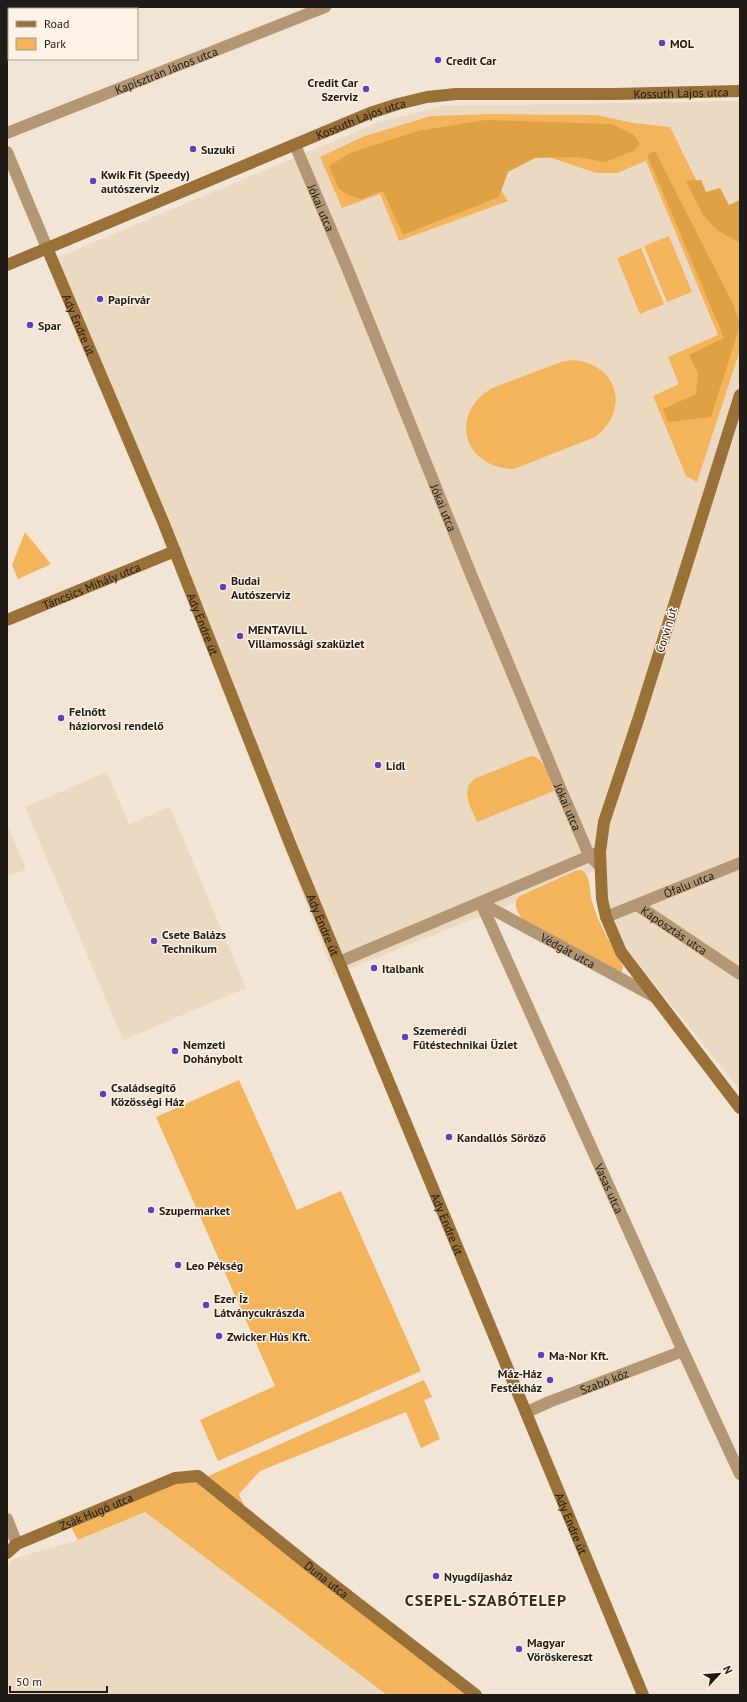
<svg xmlns="http://www.w3.org/2000/svg" width="747" height="1702" font-family="'PT Sans',sans-serif">
  <style>
    .built { fill: #ebd9c2 }
    .green { fill: #f4b45c }
    .forest { fill: #e0a145 }
    .lines { fill: none; stroke-linecap: round; stroke-linejoin: round }
    .street { stroke: #b39774; stroke-width: 12 }
    .secondary { stroke: #987038; stroke-width: 12 }
    .poi-dot { fill: #613fb8; stroke: #fef3e6; stroke-width: 1.5 }
    .labels { text-anchor: middle; dominant-baseline: central; stroke-width: 3; stroke-linejoin: round; paint-order: stroke }
    .poi-label { font-size: 12px; font-weight: bold; fill: #201b16; stroke: #fef3e6; text-anchor: start }
    .street-label { font-size: 12px; fill: #201b16; stroke: #fef3e6 }
    .district-label { font-size: 16px; font-weight: bold; letter-spacing: 1px; fill: #372d21; stroke: #fef3e6 }
  </style>
  <rect width="100%" height="100%" fill="#f2e5d5"/>
  <g class="built">
    <polygon points="740,101 740,1090 603,920 604,867 334,975 54,259 377,123 441,106"/>
    <polygon points="107,772 129,824 170,807 246,988 123,1040 25,807"/>
    <polygon points="7,824 26,869 7,877"/>
    <polygon points="145,1512 387,1695 7,1695 7,1570 13,1559 78,1540"/>
  </g>
  <g class="green">
    <polygon points="491,114 597,115 633,123 670,127 712,212 740,200 740,350 697,482 686,476 653,396 679,384 668,357 718,335 646,161 617,173 596,173 525,149 489,171 508,201 399,241 380,194 342,208 320,157 365,136 431,116"/>
    <polygon points="669,236 692,292 667,302 644,246"/>
    <polygon points="641,248 664,304 640,314 617,258"/>
    <path d="M572,360C618,363 631,410 595,437L514,469C463,468 448,414 492,388L561,362Z"/>
    <polygon points="25,532 51,564 18,579 12,565"/>
    <path d="M531,756C545,757 549,779 554,791L477,822C471,808 459,789 476,778Z"/>
    <path d="M581,870C592,876 589,891 592,901C598,925 613,945 623,967L622,971L620,973L522,919C517,911 512,903 520,896L575,871Z"/>
    <polygon points="239,1080 297,1210 341,1191 421,1371 218,1461 200,1420 275,1386 156,1117"/>
    <polygon points="424,1380 432,1397 424,1400 440,1439 421,1448 406,1412 260,1471 239,1494 244,1506 206,1477"/>
    <polygon points="179,1481 196,1482 467,1695 387,1695 145,1512 78,1540 70,1525"/>
  </g>
  <g class="forest">
    <polygon points="485,120 611,124 633,134 640,144 634,151 605,162 576,157 535,158 508,172 499,197 403,235 383,191 361,199 346,194 339,189 329,166 350,153 418,131"/>
    <polygon points="655,151 713,265 733,304 740,325 711,417 668,422 663,409 696,394 698,373 689,355 724,338 647,155"/>
    <polygon points="701,180 706,192 720,188 729,205 740,200 740,243 717,230 703,215 686,181"/>
  </g>
  <g class="lines">
    <g class="street">
      <polyline points="24,9 27,7"/>
      <polyline points="7,18 9,17"/>
      <path id="s1" d="M7,133L325,7"/>
      <path id="s2" d="M295,145L346,265L470,572L558,783L589,855L600,866"/>
      <polyline points="7,152 47,248"/>
      <path id="s3" d="M481,903L683,1351L740,1474"/>
      <path id="s4" d="M481,903L655,997"/>
      <path id="s5" d="M637,905L740,974"/>
      <path id="s6" d="M606,917L740,863"/>
      <polyline points="339,962 597,853"/>
      <path id="s7" d="M527,1412L549,1402L683,1351"/>
      <polyline points="7,1519 17,1544"/>
    </g>
    <g class="secondary">
      <path id="s8" d="M47,248L164,524L291,846L643,1695"/>
      <path id="s9" d="M7,265L370,113L398,104L427,97L456,94H614L740,91"/>
      <polyline points="740,395 639,717 604,822 600,852 602,899 606,917 621,952 740,1108"/>
      <path id="s10" d="M7,620L175,551"/>
      <path id="s11" d="M7,1553L17,1544L175,1478L198,1476L316,1571L476,1695"/>
    </g>
  </g>
  <g class="poi-dot">
    <circle cx="662" cy="43" r="4"/>
    <circle cx="438" cy="60" r="4"/>
    <circle cx="366" cy="89" r="4"/>
    <circle cx="193" cy="149" r="4"/>
    <circle cx="93" cy="181" r="4"/>
    <circle cx="100" cy="299" r="4"/>
    <circle cx="30" cy="325" r="4"/>
    <circle cx="223" cy="587" r="4"/>
    <circle cx="240" cy="636" r="4"/>
    <circle cx="61" cy="718" r="4"/>
    <circle cx="378" cy="765" r="4"/>
    <circle cx="154" cy="941" r="4"/>
    <circle cx="374" cy="968" r="4"/>
    <circle cx="405" cy="1037" r="4"/>
    <circle cx="175" cy="1051" r="4"/>
    <circle cx="103" cy="1094" r="4"/>
    <circle cx="449" cy="1137" r="4"/>
    <circle cx="151" cy="1210" r="4"/>
    <circle cx="178" cy="1265" r="4"/>
    <circle cx="206" cy="1305" r="4"/>
    <circle cx="219" cy="1336" r="4"/>
    <circle cx="541" cy="1355" r="4"/>
    <circle cx="550" cy="1380" r="4"/>
    <circle cx="436" cy="1576" r="4"/>
    <circle cx="519" cy="1649" r="4"/>
  </g>
  <g class="labels">
    <g class="poi-label">
      <text x="670" y="43">MOL</text>
      <text x="446" y="60">Credit Car</text>
      <text x="358" y="82" text-anchor="end">Credit Car<tspan x="358" dy="14">Szerviz</tspan></text>
      <text x="201" y="149">Suzuki</text>
      <text x="101" y="174">Kwik Fit (Speedy)<tspan x="101" dy="14">autószerviz</tspan></text>
      <text x="108" y="299">Papírvár</text>
      <text x="38" y="325">Spar</text>
      <text x="231" y="580">Budai<tspan x="231" dy="14">Autószerviz</tspan></text>
      <text x="248" y="629">MENTAVILL<tspan x="248" dy="14">Villamossági szaküzlet</tspan></text>
      <text x="69" y="711">Felnőtt<tspan x="69" dy="14">háziorvosi rendelő</tspan></text>
      <text x="386" y="765">Lidl</text>
      <text x="162" y="934">Csete Balázs<tspan x="162" dy="14">Technikum</tspan></text>
      <text x="382" y="968">Italbank</text>
      <text x="413" y="1030">Szemerédi<tspan x="413" dy="14">Fűtéstechnikai Üzlet</tspan></text>
      <text x="183" y="1044">Nemzeti<tspan x="183" dy="14">Dohánybolt</tspan></text>
      <text x="111" y="1087">Családsegítő<tspan x="111" dy="14">Közösségi Ház</tspan></text>
      <text x="457" y="1137">Kandallós Söröző</text>
      <text x="159" y="1210">Szupermarket</text>
      <text x="186" y="1265">Leo Pékség</text>
      <text x="214" y="1298">Ezer Íz<tspan x="214" dy="14">Látványcukrászda</tspan></text>
      <text x="227" y="1336">Zwicker Hús Kft.</text>
      <text x="549" y="1355">Ma-Nor Kft.</text>
      <text x="542" y="1373" text-anchor="end">Máz-Ház<tspan x="542" dy="14">Festékház</tspan></text>
      <text x="444" y="1576">Nyugdíjasház</text>
      <text x="527" y="1642">Magyar<tspan x="527" dy="14">Vöröskereszt</tspan></text>
    </g>
    <g class="street-label">
      <text stroke="none"><textPath href="#s1" startOffset="171">Kapisztrán János utca</textPath></text>
      <text stroke="none"><textPath href="#s9" startOffset="707">Kossuth Lajos utca</textPath></text>
      <text stroke="none"><textPath href="#s9" startOffset="383">Kossuth Lajos utca</textPath></text>
      <text stroke="none"><textPath href="#s2" startOffset="68">Jókai utca</textPath></text>
      <text stroke="none"><textPath href="#s8" startOffset="83">Ady Endre út</textPath></text>
      <text stroke="none"><textPath href="#s2" startOffset="392">Jókai utca</textPath></text>
      <text stroke="none"><textPath href="#s10" startOffset="91">Táncsics Mihály utca</textPath></text>
      <text stroke="none"><textPath href="#s8" startOffset="407">Ady Endre út</textPath></text>
      <text transform="translate(666 630) rotate(-73)">Corvin út</text>
      <text stroke="none"><textPath href="#s2" startOffset="716">Jókai utca</textPath></text>
      <text stroke="none"><textPath href="#s6" startOffset="89">Ófalu utca</textPath></text>
      <text stroke="none"><textPath href="#s8" startOffset="731">Ady Endre út</textPath></text>
      <text stroke="none"><textPath href="#s5" startOffset="45">Káposztás utca</textPath></text>
      <text stroke="none"><textPath href="#s4" startOffset="99">Védgát utca</textPath></text>
      <text stroke="none"><textPath href="#s3" startOffset="313">Vasas utca</textPath></text>
      <text stroke="none"><textPath href="#s8" startOffset="1055">Ady Endre út</textPath></text>
      <text stroke="none"><textPath href="#s7" startOffset="83">Szabó köz</textPath></text>
      <text stroke="none"><textPath href="#s11" startOffset="99">Zsák Hugó utca</textPath></text>
      <text stroke="none"><textPath href="#s8" startOffset="1379">Ady Endre út</textPath></text>
      <text stroke="none"><textPath href="#s11" startOffset="373">Duna utca</textPath></text>
    </g>
    <g class="district-label">
      <text x="486" y="1600">CSEPEL-SZABÓTELEP</text>
    </g>
  </g>
  <rect width="747" height="1702" fill="none" stroke="#201b16" stroke-width="16"/>
  <rect x="8" y="8" width="130" height="52" fill="#fef3e6" stroke="#a59d93"/>
  <rect x="16" y="21" width="20" height="6" fill="#987038" stroke="#a59d93"/>
  <text x="44" y="28" font-size="12" fill="#201b16">Road</text>
  <rect x="16" y="38" width="20" height="12" fill="#f4b45c" stroke="#a59d93"/>
  <text x="44" y="48" font-size="12" fill="#201b16">Park</text>
  <g transform="translate(719 1674) rotate(64)" stroke="#fef3e6" stroke-width="3" paint-order="stroke">
  <path d="M0-3L7 15L0 10L-7 15Z" fill="#201b16"/>
  <text y="-6" font-size="11" font-weight="bold" text-anchor="middle" fill="#201b16">N</text>
  </g>
  <path d="M10 1686v6h97v-6" fill="none" stroke="#201b16" stroke-width="2"/>
  <text x="16" y="1686" font-size="12" fill="#201b16" stroke="#fef3e6" stroke-width="3" paint-order="stroke">50 m</text>
</svg>
